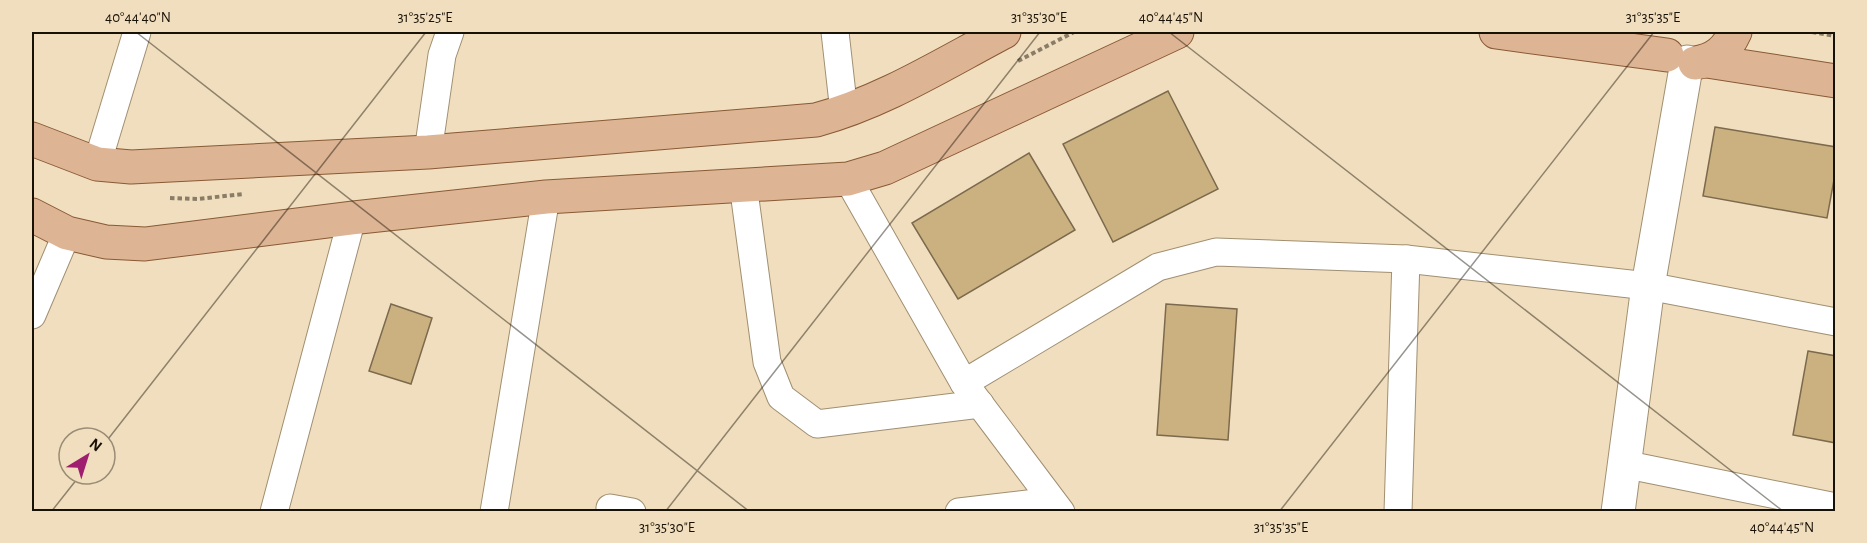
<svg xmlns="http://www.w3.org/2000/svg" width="1867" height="543" font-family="'Alegreya Sans',sans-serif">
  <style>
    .building { fill: #cbb080; stroke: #7b6a4d; stroke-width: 1.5 }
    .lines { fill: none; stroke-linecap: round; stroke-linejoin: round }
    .minor-casing { stroke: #a08f71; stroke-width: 29 }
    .secondary-casing { stroke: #a08f71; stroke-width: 35 }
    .primary-casing { stroke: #895a34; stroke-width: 35 }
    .path { stroke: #8a7d67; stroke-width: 4; stroke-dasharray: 4.5 3; stroke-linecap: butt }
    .minor { stroke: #fff; stroke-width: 27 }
    .secondary { stroke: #fff; stroke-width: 33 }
    .primary { stroke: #ddb494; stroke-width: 33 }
    .ticks { fill: none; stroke: #181106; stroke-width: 1.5; stroke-opacity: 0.45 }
    .neatline { fill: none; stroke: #181106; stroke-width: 2 }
    .ticks-label { font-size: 15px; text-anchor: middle; fill: #181106 }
  </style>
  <rect width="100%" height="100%" fill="#f1debe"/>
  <g class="building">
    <polygon points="1168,91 1218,189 1113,242 1063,144"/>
    <polygon points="1715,127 1836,147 1836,169 1827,218 1703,196"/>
    <polygon points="1029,153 1075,230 958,299 912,223"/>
    <polygon points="391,304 432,318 411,384 369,371"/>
    <polygon points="1166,304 1237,309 1228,440 1157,435"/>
    <polygon points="1808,351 1836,356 1836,443 1793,435"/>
  </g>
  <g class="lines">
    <g class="minor-casing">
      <g id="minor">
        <polyline points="835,32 844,112"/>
        <polyline points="428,152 442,55 450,32"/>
        <polyline points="97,164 137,32"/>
        <polyline points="848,179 964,383 1061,512"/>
        <polyline points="743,184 767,362 781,397 817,424 980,404"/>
        <polyline points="32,315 67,233"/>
        <polyline points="964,383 1158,267 1216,252 1406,259 1648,286 1836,322"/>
        <polyline points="1623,464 1836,507"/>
        <polyline points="610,508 632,512"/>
        <polyline points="274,512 352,218"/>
        <polyline points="494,512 546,197"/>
        <polyline points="959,512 1052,501"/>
        <polyline points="1398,512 1406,259"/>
      </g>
    </g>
    <g class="secondary-casing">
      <polyline id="secondary" points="1618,512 1648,286 1687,62"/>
    </g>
    <g class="primary-casing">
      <g id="primary">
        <polyline points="1496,32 1667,55"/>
        <polyline points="1707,61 1836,81"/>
        <path d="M1695,63C1715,60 1727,50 1735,32"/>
        <path d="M32,139L97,164L131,167L428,152L816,120C883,102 943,64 1004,32"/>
        <polyline points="32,215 67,233 106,242 145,244 352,218 546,197 848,179 885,168 1177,32"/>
      </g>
    </g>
    <g class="path">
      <polyline points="1812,32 1836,36"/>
      <polyline points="1018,61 1074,32"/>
      <polyline points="170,198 198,199 243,194"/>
    </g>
    <use href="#minor" class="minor"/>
    <use href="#secondary" class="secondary"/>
    <use href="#primary" class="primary"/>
  </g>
  <path class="ticks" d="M136,32L750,512M1169,32L1784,512M105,443L426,32M51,512L81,474M665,512L1040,32M1279,512L1654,32"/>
  <rect width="1867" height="543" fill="none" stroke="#f1debe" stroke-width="66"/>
  <g transform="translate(87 456) rotate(38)"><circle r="28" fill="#f1debe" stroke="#9a8c74" stroke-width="1.5"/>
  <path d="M0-4.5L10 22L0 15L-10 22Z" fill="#a01e6f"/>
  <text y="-9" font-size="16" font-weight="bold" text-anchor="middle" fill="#181106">N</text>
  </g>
  <rect x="33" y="33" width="1801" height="477" class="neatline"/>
  <g class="ticks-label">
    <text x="138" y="22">40°44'40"N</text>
    <text x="425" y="22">31°35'25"E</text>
    <text x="1039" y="22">31°35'30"E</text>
    <text x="1171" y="22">40°44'45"N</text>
    <text x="1653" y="22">31°35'35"E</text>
    <text x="667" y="532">31°35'30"E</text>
    <text x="1281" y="532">31°35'35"E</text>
    <text x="1782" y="532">40°44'45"N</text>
  </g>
</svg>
